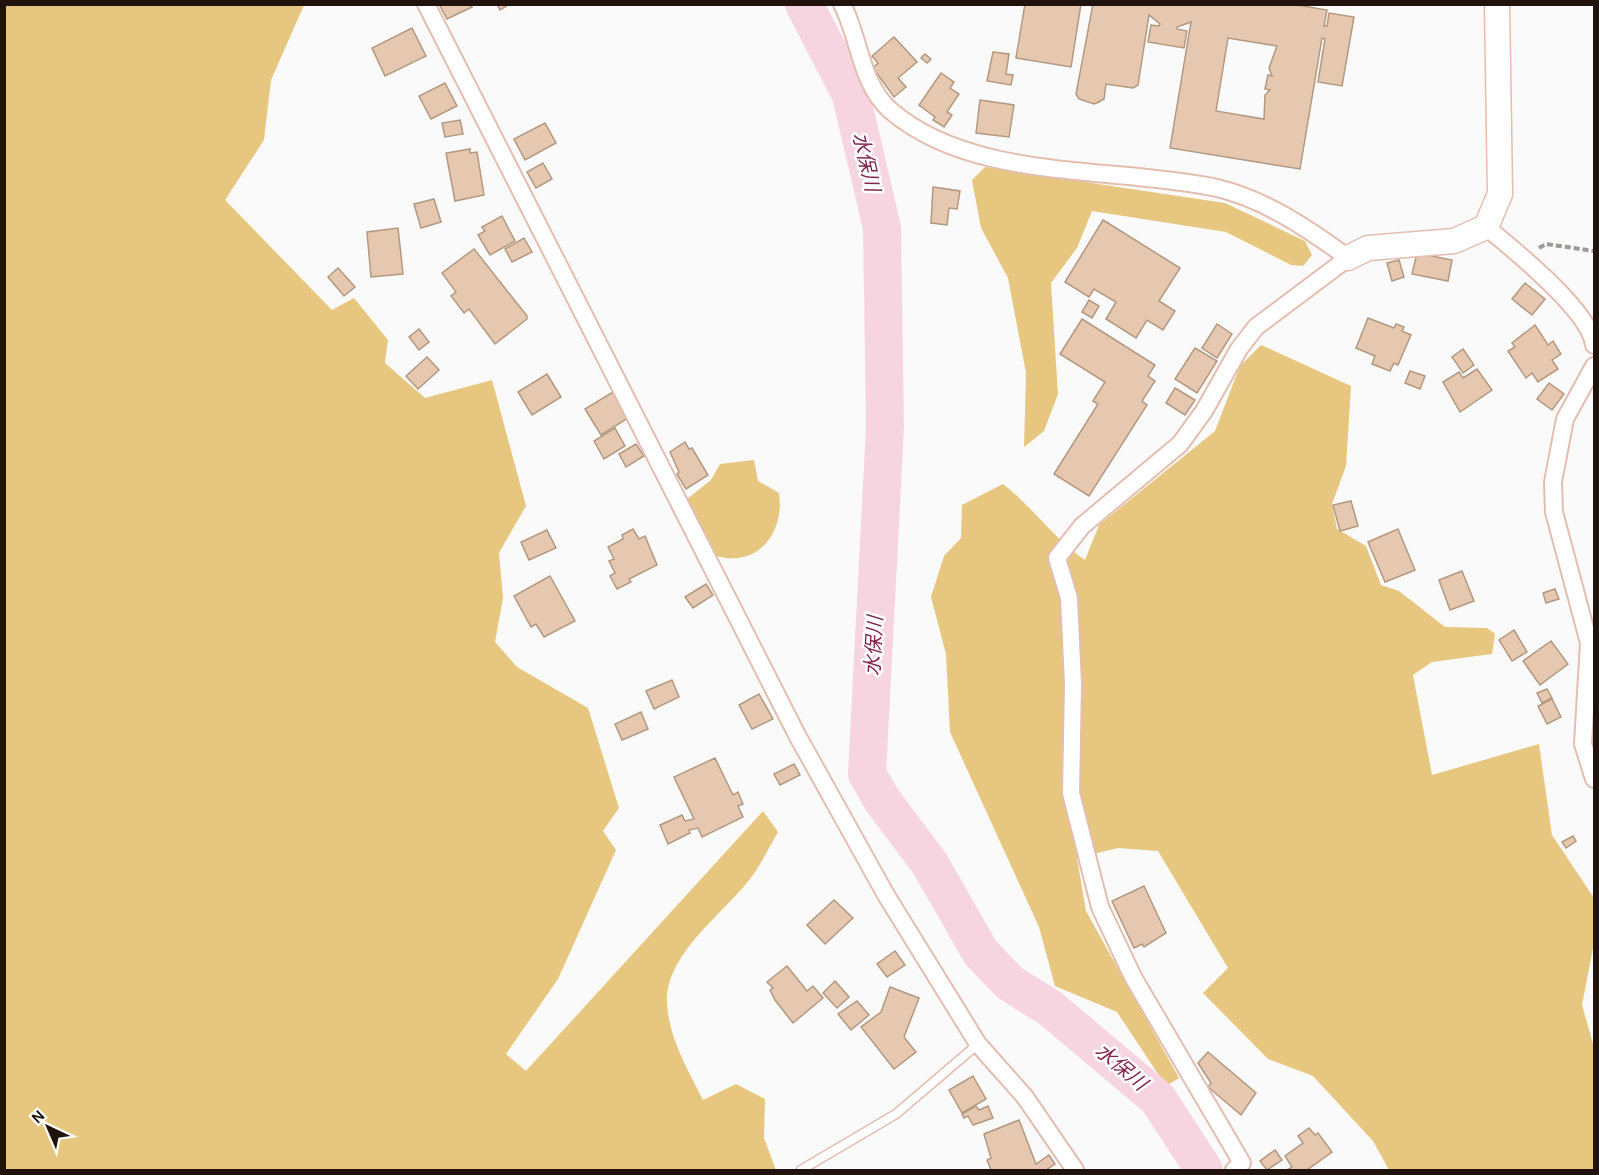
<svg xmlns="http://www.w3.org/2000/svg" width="1599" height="1175" font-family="Karla,'Noto Sans JP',sans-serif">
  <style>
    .forest { fill: #e7c77f }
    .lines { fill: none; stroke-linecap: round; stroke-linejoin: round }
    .river { stroke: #f6d5e0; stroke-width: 38 }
    .building { fill: #e5c8af; stroke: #b39880; stroke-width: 1.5; fill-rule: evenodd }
    .lane-casing { stroke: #e3beb0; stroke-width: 11 }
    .street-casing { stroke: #e3beb0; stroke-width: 20 }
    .secondary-casing { stroke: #e3beb0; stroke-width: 27 }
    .path { stroke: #9e9997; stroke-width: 4; stroke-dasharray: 6 3; stroke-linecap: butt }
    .lane { stroke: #fff; stroke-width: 8 }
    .street { stroke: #fff; stroke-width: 16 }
    .secondary { stroke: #fff; stroke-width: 24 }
    .labels { text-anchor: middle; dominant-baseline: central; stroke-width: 5; stroke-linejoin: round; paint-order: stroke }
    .water-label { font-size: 20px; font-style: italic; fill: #80274f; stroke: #fff }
  </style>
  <rect width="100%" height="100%" fill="#fafafa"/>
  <g class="forest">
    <path d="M5,4L304,5L271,80L264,140L225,200L332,310L354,298L388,340L385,363L425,398L492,380L526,506L499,553L503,598L495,642L517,667L588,708L619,808L603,831L616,850L558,979L506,1054L526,1071L763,811L778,832C769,847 761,865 750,879C723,914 666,954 667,1002C668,1037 688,1070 703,1100L736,1084L765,1099L764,1138L776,1170H5Z"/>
    <polygon points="985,167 1225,203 1305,241 1312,255 1303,266 1291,265 1226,232 1092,211 1077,248 1051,283 1058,394 1044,431 1024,447 1026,373 1008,278 981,228 972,180"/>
    <path d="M1261,345L1351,386L1346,466L1332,504L1337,529L1366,546L1381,585L1399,591L1445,627L1487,628L1495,634L1492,654L1432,662L1413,675L1432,775L1539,744L1552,835L1594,898V943L1582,1005L1594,1047V1170H1389L1373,1141L1313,1076L1268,1059L1203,993L1228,968L1158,851L1118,848L1077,858L1086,911L1179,1078L1166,1086L1117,1012L1055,986L1039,927L950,732L946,654L931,597L944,556L961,538L962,505L1003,484C1033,507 1054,539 1085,560L1099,525L1215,431L1240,366Z"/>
    <path d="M754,460L758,481L779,493C785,532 758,568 717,556L687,499L711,480L720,464Z"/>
  </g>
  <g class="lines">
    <polyline class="river" points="804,4 851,95 882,228 885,427 867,774 882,800 930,864 981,953 1010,983 1050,1008 1158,1099 1204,1170"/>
  </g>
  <g class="building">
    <polygon points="439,4 471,4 472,7 447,19"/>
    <polygon points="497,4 510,4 500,10"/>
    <polygon points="1025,4 1081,4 1071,67 1016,58"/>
    <path d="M1093,4H1291L1327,10L1324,26H1327L1329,13L1354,17L1342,86L1318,82L1325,39L1322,38L1300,169L1170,148L1191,22L1177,27V29L1187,31L1184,48L1148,42L1151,25L1159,26L1160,24L1149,15L1138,85L1133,88L1106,84L1104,99L1099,102L1094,104L1079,99L1076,94ZM1228,38L1277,46L1269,68L1272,76L1268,75L1265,89L1270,90L1265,95L1264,119L1216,111Z"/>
    <polygon points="412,28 426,56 385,76 372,48"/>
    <polygon points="894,37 917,62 898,78 906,87 894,97 873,68 878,63 872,56"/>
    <polygon points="993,52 1009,54 1006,74 1013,75 1011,85 987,81"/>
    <polygon points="925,54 931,59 927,63 921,58"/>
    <polygon points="941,73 954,82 950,88 959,94 947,112 952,115 944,127 933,120 935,117 919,105"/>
    <polygon points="445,83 457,106 431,119 419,96"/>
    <polygon points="980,100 1014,105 1009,137 976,133"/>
    <polygon points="460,120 463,134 445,137 442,123"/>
    <polygon points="545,123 556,143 525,160 514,139"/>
    <polygon points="470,149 470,153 477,152 484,195 455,201 446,153"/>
    <polygon points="543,163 552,179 536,188 527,172"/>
    <polygon points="933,187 960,191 957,209 949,208 947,225 931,223"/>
    <polygon points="434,199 441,222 421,228 414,204"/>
    <polygon points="502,216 515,241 490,255 478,235 485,231 482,227"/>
    <polygon points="1103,220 1180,268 1159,301 1175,311 1163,330 1147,320 1136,338 1106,319 1116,302 1094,289 1089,297 1065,282"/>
    <polygon points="398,228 403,274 371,277 367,232"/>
    <polygon points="524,238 532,252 512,262 505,249"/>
    <polygon points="474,249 527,316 527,319 495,344 469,309 464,313 451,296 456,292 442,273"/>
    <polygon points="1417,253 1452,260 1448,281 1412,274"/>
    <polygon points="1399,260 1404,277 1392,281 1387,263"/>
    <polygon points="338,268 355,287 344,296 328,277"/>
    <polygon points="1525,283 1545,299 1532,315 1512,299"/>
    <polygon points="1089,300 1099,306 1092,318 1082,312"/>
    <polygon points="1368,318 1394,328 1396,324 1404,327 1402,331 1411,335 1398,365 1394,363 1390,371 1372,364 1375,356 1356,348"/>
    <polygon points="1082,319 1155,365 1148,376 1155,381 1142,401 1147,405 1089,496 1054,474 1098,404 1093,401 1105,382 1060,354"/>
    <polygon points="1217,324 1232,334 1217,358 1202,348"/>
    <polygon points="1535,325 1548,345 1553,341 1561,354 1552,360 1558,369 1538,382 1532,373 1526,378 1508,351 1515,347 1512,343"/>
    <polygon points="419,329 429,342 419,350 409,337"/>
    <polygon points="1195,348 1217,361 1197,393 1175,379"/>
    <polygon points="1463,349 1474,365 1463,373 1452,357"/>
    <polygon points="427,357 439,370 418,389 406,376"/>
    <polygon points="1477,369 1492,390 1460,412 1443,382 1459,372 1463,378"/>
    <polygon points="1410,371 1425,376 1420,389 1405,383"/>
    <polygon points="547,374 561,397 532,415 518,392"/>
    <polygon points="1549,383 1564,394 1552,410 1537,399"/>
    <polygon points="1175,388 1195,400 1185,415 1166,403"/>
    <polygon points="613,392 628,418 601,435 585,409"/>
    <polygon points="615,428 625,446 604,459 594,441"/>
    <polygon points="685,442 689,449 692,448 708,475 686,489 677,474 679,472 670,452"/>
    <polygon points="636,444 644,456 626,467 619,454"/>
    <polygon points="1351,501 1358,526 1340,531 1333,505"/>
    <polygon points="633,529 639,539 645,536 657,565 629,579 631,582 617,589 610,576 615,573 609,561 614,559 608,547 623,539 622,535"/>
    <polygon points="1398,529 1415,570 1385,582 1368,542"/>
    <polygon points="547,530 556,548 529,560 521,542"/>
    <polygon points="1462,571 1474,601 1450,610 1439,580"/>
    <polygon points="550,576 575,621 544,637 536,624 531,627 514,596"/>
    <polygon points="706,584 713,595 693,608 685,597"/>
    <polygon points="1555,589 1559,599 1546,603 1543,593"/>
    <polygon points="1514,630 1527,652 1512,661 1499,640"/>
    <polygon points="1551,641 1568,664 1540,685 1523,661"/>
    <polygon points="672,680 679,697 654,709 646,691"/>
    <polygon points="1547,689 1552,698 1542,703 1537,693"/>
    <polygon points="759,694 773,719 752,729 739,705"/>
    <polygon points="1552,699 1561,717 1547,724 1538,706"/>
    <polygon points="641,712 648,729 622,740 615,724"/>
    <polygon points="715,758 733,795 738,792 743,804 738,806 743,817 702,837 698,828 689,830 690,833 668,844 660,825 682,815 685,821 694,819 674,777"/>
    <polygon points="794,764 800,775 780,785 774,774"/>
    <polygon points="1573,836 1576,841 1566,848 1562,842"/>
    <polygon points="1144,886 1166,933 1144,947 1142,944 1134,948 1112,901"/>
    <polygon points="834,900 853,918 825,944 807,925"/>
    <polygon points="895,951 905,965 887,977 877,964"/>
    <polygon points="787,966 807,991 813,986 823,998 793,1023 775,1000 770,990 773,988 767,982"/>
    <polygon points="835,981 849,997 837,1008 823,993"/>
    <polygon points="890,987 919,998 904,1037 916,1052 894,1069 861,1027 881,1012"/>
    <polygon points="857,1001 869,1015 851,1030 838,1014"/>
    <polygon points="1208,1052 1256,1093 1241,1115 1208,1087 1211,1083 1198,1063"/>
    <polygon points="973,1076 986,1099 962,1113 949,1090"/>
    <polygon points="976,1106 979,1110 988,1106 993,1118 973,1125 968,1116 964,1118 962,1114"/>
    <polygon points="1019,1120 1036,1164 1049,1155 1055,1164 1046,1170 991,1170 987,1160 991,1158 984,1134"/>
    <polygon points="1309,1128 1315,1135 1318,1133 1332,1152 1307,1170 1287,1170 1292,1167 1285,1156 1303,1143 1298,1136"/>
    <polygon points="1275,1150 1282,1160 1267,1170 1260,1161"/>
  </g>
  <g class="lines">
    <g class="lane-casing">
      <polyline id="lane" points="801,1170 896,1114 978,1044"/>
    </g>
    <g class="street-casing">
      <g id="street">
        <polyline points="426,4 797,735 886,895 978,1044 1025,1097 1075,1170"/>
        <path d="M842,4C860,38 860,83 890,110C973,182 1114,166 1217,188C1264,199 1309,229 1348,258L1256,327L1239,349L1204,411L1180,444L1082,526L1057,558L1069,598L1073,684L1071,793L1100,907L1133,977L1242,1163L1234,1170"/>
        <path d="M1486,227C1513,249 1590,311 1594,345"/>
        <polyline points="1594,366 1565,419 1553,482 1554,512 1589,643 1583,744 1594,779"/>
      </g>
    </g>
    <g class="secondary-casing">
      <polyline id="secondary" points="1348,258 1368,248 1454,241 1486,227 1500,194 1497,4"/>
    </g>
    <polyline class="path" points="1539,248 1546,244 1594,251"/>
    <use href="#lane" class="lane"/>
    <use href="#street" class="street"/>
    <use href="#secondary" class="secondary"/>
  </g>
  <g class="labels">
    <g class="water-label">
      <text transform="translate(866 162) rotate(77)">水保川</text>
      <text transform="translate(874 646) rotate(-87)">水保川</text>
      <text transform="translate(1121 1067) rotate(40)">水保川</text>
    </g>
  </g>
  <rect width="1599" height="1175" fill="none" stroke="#20130e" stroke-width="12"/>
  <g transform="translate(48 1127) rotate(316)" stroke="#ffffff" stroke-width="4.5" paint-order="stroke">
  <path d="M0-4.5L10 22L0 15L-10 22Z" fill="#20130e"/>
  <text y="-9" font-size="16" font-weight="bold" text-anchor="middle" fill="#20130e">N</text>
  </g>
</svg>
